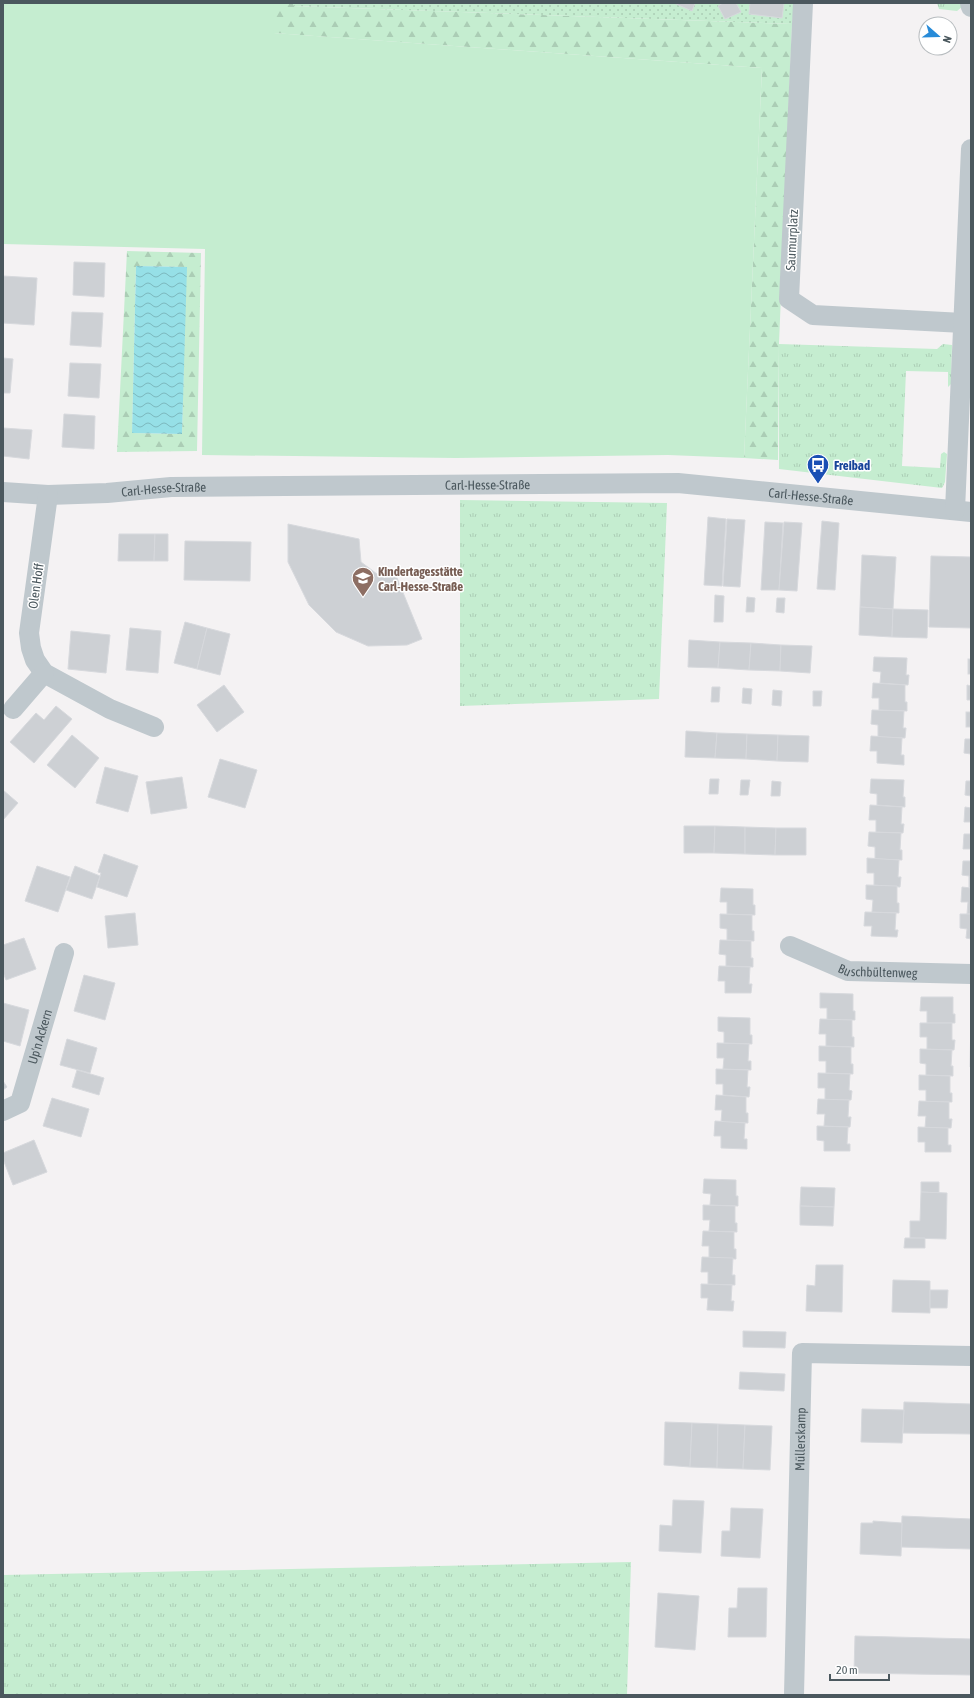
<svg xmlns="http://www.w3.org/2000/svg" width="974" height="1698" font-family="'Asap Condensed',sans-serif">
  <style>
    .grass { fill: url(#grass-tufts) }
    .forest { fill: url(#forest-firs); fill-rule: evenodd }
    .park { fill: url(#park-dots) }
    .pitch { fill: #c5edd0 }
    .water { fill: url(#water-waves) }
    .building { fill: #cdd0d4; stroke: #d7d9dd }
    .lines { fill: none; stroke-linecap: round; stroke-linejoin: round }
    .street { stroke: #bfc8cd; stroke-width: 20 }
    .labels { text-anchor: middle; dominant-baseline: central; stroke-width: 3; stroke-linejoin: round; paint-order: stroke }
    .street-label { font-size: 13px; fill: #4b585e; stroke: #fff }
    .transit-label { font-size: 13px; font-weight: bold; fill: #164399; stroke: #fff; text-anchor: start }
    .education-label { font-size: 13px; font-weight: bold; fill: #785e54; stroke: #fff; text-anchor: start }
  </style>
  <defs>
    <pattern id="grass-tufts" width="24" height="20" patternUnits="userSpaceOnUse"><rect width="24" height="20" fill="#c5edd0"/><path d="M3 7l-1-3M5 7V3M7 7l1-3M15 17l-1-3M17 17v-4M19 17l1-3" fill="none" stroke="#abcdb5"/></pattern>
    <pattern id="forest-firs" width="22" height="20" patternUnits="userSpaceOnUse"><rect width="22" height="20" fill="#c5edd0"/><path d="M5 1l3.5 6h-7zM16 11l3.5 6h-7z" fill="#abcdb5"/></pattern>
    <pattern id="park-dots" width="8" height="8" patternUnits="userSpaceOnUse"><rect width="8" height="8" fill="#c5edd0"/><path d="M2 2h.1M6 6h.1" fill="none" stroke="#abcdb5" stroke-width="1.8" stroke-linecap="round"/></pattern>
    <pattern id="water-waves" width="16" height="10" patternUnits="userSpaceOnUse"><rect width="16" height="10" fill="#96e0e7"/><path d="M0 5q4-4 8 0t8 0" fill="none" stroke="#7cb8be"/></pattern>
  </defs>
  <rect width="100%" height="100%" fill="#f4f2f3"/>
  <g class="grass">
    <polygon points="937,3 961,3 962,7 957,11 939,9"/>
    <polygon points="779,344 937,349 943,344 952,345 951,384 948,387 948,372 906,371 902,466 940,468 941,454 944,452 947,454 945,482 942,488 779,469"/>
    <polygon points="460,500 667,503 659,699 460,706"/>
    <polygon points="631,1562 627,1695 3,1695 3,1575"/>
  </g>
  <g class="forest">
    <polygon points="273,3 293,3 293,6 792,24 779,344 778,460 744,458 762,68 273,33"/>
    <path d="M127,251L201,253L197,451L117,452ZM136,266L186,267L182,434L132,433Z"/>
  </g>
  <polygon class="park" points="293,3 795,3 792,24 293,6"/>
  <polygon class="pitch" points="3,3 273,3 274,33 762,68 744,458 668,455 456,458 202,455 205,249 3,244"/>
  <polygon class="water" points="136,266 187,267 182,434 132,433"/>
  <g class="building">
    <polygon points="674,3 695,3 692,11"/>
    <polygon points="723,3 736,3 741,12 725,19 718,6"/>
    <polygon points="750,3 784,3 782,18 749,14"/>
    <polygon points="74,262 105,263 104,297 73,295"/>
    <polygon points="3,276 37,278 34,325 3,323"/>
    <polygon points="72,312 103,313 101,347 70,345"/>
    <polygon points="3,358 13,359 10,393 3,393"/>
    <polygon points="70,363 101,364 99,398 68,396"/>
    <polygon points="64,414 95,416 94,449 62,447"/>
    <polygon points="3,428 32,430 29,459 3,456"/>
    <polygon points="708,517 726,519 722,586 704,585"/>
    <polygon points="727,519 745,520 740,587 723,586"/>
    <polygon points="822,521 839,523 835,590 817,589"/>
    <polygon points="765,522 783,523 779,590 761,590"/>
    <polygon points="784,522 802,523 797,591 779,590"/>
    <polygon points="288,524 359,539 361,562 377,574 395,573 422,639 407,645 368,646 336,632 309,605 288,562"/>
    <polygon points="119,534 155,534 154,561 118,561"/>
    <polygon points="155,534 168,534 168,561 154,561"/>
    <polygon points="185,541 251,542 250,581 184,580"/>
    <polygon points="862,555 896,557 893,609 860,607"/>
    <polygon points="931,556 971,557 971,628 929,627"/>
    <polygon points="715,595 724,596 723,622 714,622"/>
    <polygon points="747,597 755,598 754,612 746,612"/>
    <polygon points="777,598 785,598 784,613 776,612"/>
    <polygon points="860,607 893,609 892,637 859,635"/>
    <polygon points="893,609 928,610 927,638 892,637"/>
    <polygon points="185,622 207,628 197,669 174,663"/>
    <polygon points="130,628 161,631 158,673 126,670"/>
    <polygon points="207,628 230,634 220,675 197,669"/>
    <polygon points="71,631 110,635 106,673 68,669"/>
    <polygon points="689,640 720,642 718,668 688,667"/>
    <polygon points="720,642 751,643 749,670 718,668"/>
    <polygon points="751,643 781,645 780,671 749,670"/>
    <polygon points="781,645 812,646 810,673 780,671"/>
    <polygon points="874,657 907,658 906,675 909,675 908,685 880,683 881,672 873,671"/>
    <rect x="968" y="659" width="3" height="15"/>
    <polygon points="873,683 905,685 905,702 907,702 907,711 879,710 879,698 872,698"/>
    <polygon points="224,685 244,712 217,732 197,705"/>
    <polygon points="967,685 971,686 971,700 967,700"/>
    <polygon points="712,687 720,687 719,702 711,702"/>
    <polygon points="743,688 752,689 751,704 742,703"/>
    <polygon points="773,690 782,691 781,706 772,705"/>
    <polygon points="813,691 822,691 821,706 813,706"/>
    <polygon points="56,706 72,719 34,763 10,742 36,713 44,720"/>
    <polygon points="872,710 904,711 903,728 906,728 905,738 878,737 878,725 871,724"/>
    <rect x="966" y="712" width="5" height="15"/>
    <polygon points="686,731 717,733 715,758 685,757"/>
    <polygon points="717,733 747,734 746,759 715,758"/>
    <polygon points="747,734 778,735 777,761 746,759"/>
    <polygon points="72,735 99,758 75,788 47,765"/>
    <polygon points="778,735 809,736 808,762 777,761"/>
    <polygon points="871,736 902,738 901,755 904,755 904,765 877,763 877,751 870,751"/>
    <polygon points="965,739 971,739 971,754 964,753"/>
    <polygon points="220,759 257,770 245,808 208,797"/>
    <polygon points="105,767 138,776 128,812 96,803"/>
    <polygon points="182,777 187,808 151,814 146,782"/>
    <polygon points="710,779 719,779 718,794 709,794"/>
    <polygon points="871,779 904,780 903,797 905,797 905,807 877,805 877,794 870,793"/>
    <polygon points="741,780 750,780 748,795 740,795"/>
    <polygon points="772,781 781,782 780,796 771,796"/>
    <polygon points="966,781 971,781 971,796 965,795"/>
    <polygon points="3,790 18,803 3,820"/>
    <polygon points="870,805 902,807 901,824 904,824 903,833 876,832 876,820 869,820"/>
    <polygon points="965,807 971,808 971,822 964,822"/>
    <polygon points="684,826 715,826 714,853 684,853"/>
    <polygon points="715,826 745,827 745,854 714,853"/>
    <polygon points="745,827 776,828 775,855 745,854"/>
    <polygon points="776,828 806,828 806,855 775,855"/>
    <polygon points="869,832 901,833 900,850 902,850 902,860 875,859 875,847 868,846"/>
    <polygon points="964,834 971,834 971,861 971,849 963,849"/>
    <polygon points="104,854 138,866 127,897 97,887 101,873 98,872"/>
    <polygon points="867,858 899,860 898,877 901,877 900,887 874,885 874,873 867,873"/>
    <polygon points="963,861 971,861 971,888 969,888 969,876 962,875"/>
    <polygon points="37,866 70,877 58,912 25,901"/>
    <polygon points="75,866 100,876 92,899 66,890"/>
    <polygon points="866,885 897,886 897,903 899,903 899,913 872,912 873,900 866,899"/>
    <polygon points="962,887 971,888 971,914 967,914 968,902 961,902"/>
    <polygon points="721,888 753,889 753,905 755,905 755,915 727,914 727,902 720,902"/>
    <polygon points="865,912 896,913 895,930 898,930 897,937 871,936 872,926 864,926"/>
    <polygon points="135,913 138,945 108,948 105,916"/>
    <polygon points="720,914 752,915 752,931 754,931 754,941 727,940 727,929 720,928"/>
    <polygon points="960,914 971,914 971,939 966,938 967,929 960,928"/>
    <polygon points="24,938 36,969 6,980 3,972 3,945"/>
    <polygon points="720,940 751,941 751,958 753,958 753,967 726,966 726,955 719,954"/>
    <polygon points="719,966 750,967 749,984 752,984 751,993 725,993 725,981 718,981"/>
    <polygon points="84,975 115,983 105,1020 74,1011"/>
    <polygon points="820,993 853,994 853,1011 855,1011 855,1020 827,1020 827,1008 820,1008"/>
    <polygon points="921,997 953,997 953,1014 955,1014 955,1023 927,1023 927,1011 920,1011"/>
    <polygon points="3,1003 29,1010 20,1046 3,1041"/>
    <polygon points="718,1017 750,1018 750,1035 752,1035 752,1044 724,1043 724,1032 718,1031"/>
    <polygon points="971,1017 971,1067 970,1067"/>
    <polygon points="820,1019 852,1020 852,1037 854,1037 854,1047 826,1046 826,1034 819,1034"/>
    <polygon points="920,1023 952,1023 952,1040 955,1040 954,1050 927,1049 927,1037 920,1037"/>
    <polygon points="67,1039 97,1048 90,1073 60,1065"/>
    <polygon points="717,1043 749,1044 748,1061 751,1061 751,1070 723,1069 724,1058 717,1058"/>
    <polygon points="819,1046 851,1047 851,1064 853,1064 853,1074 826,1073 826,1061 819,1061"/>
    <polygon points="920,1049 952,1050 951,1066 953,1066 953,1076 926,1075 926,1064 920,1063"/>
    <polygon points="716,1069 748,1070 747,1087 750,1087 749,1097 723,1095 723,1084 716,1084"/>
    <polygon points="77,1070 104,1078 99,1095 72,1087"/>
    <polygon points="818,1073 850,1074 849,1090 852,1091 851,1100 825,1100 825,1088 818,1088"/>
    <polygon points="919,1075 950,1076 950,1093 952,1093 952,1102 926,1102 926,1090 919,1090"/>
    <polygon points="3,1081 7,1087 3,1090"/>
    <polygon points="716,1095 746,1097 746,1113 748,1113 748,1123 721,1122 722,1110 715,1110"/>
    <polygon points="52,1098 89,1109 81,1137 43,1126"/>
    <polygon points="818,1099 849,1100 848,1117 851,1117 850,1127 824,1126 825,1114 817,1114"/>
    <polygon points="919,1101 949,1102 949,1119 952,1119 951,1128 925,1128 926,1116 918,1116"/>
    <polygon points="715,1121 745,1123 744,1139 747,1139 747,1149 721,1148 721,1136 714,1136"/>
    <polygon points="817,1126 848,1127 847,1144 850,1144 850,1151 824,1151 824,1141 817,1140"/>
    <polygon points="918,1127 948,1128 948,1145 951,1145 951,1152 925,1152 925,1142 918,1142"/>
    <polygon points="34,1140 47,1172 13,1185 3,1159 3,1153"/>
    <polygon points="704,1179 736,1180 736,1196 738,1196 738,1206 710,1205 711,1194 703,1193"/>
    <polygon points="921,1182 939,1182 939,1193 921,1192"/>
    <polygon points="801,1187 835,1188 834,1207 800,1206"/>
    <polygon points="921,1192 947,1193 946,1239 910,1238 910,1221 920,1221"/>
    <polygon points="703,1205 735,1206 735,1223 737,1223 737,1232 709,1231 710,1220 703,1220"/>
    <polygon points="800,1206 834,1207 833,1226 800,1225"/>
    <polygon points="703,1231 734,1232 734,1249 736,1249 736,1259 709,1258 709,1246 702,1246"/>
    <polygon points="905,1238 925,1238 925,1248 904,1248"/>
    <polygon points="702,1257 733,1258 732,1275 735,1275 735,1285 708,1284 708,1272 701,1272"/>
    <polygon points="816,1265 843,1265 842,1312 806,1311 807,1285 815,1286"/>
    <polygon points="893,1280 930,1281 930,1313 892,1312"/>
    <polygon points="701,1284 732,1285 731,1301 734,1301 733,1311 707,1310 708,1298 701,1298"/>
    <polygon points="930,1290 948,1290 947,1308 930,1308"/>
    <polygon points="743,1331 786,1332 785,1348 743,1347"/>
    <polygon points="740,1372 785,1374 784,1391 739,1389"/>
    <polygon points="904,1402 971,1404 971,1434 903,1433"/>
    <polygon points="862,1409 904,1410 902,1443 861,1442"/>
    <polygon points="665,1422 692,1423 690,1467 664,1465"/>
    <polygon points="692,1423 718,1424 717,1468 690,1467"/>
    <polygon points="718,1424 745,1425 743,1469 717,1468"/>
    <polygon points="745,1425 772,1426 770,1470 743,1469"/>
    <polygon points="673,1500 704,1501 701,1553 659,1551 660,1525 672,1526"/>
    <polygon points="731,1508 763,1509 760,1558 721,1556 722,1531 730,1531"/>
    <polygon points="902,1516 971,1519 971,1549 901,1547"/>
    <polygon points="873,1521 902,1523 901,1556 860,1554 861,1523 873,1523"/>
    <polygon points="738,1588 767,1588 766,1637 728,1637 729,1608 737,1608"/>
    <polygon points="658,1593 699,1596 695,1650 655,1647"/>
    <polygon points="855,1636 971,1639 971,1675 854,1673"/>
  </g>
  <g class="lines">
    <g class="street">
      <polyline points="803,3 789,299 813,315 963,323"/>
      <polyline points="970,3 971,7"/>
      <path id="s1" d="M3,492L48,495L107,493L171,487L678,483L971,512"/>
      <polyline points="48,495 29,633 31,648 35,660 44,673 110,709 154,727"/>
      <polyline points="955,510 971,149"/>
      <polyline points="13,709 44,673"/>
      <path id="s2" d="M790,946L848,971L971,974"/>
      <path id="s3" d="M3,1111L20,1103L64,953"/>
      <path id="s4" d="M794,1695L802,1353L971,1356"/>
    </g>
  </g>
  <defs>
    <g id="bus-pin" transform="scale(1.15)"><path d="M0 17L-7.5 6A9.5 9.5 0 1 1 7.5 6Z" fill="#1a4fb4" stroke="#fff"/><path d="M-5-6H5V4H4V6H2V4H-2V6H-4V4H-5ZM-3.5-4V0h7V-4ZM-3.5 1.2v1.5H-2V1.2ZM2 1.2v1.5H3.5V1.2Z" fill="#fff"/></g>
    <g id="school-pin" transform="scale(1.15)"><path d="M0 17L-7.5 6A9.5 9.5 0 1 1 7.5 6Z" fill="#8d6e63" stroke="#fff"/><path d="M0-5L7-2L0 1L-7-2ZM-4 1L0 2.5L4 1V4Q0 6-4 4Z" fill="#fff"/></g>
  </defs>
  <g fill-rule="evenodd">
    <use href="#bus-pin" x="818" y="465"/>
    <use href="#school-pin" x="363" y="578"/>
  </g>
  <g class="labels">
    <g class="street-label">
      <text transform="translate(792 240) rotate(-87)">Saumurplatz</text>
      <text stroke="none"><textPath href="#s1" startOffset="485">Carl-Hesse-Straße</textPath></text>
      <text stroke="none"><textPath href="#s1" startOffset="161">Carl-Hesse-Straße</textPath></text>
      <text stroke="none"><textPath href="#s1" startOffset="809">Carl-Hesse-Straße</textPath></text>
      <text transform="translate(36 586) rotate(-82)">Olen Hoff</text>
      <text stroke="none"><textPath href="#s2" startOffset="93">Buschbültenweg</textPath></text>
      <text stroke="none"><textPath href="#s3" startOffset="88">Up'n Ackern</textPath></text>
      <text stroke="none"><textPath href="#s4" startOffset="256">Müllerskamp</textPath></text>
    </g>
    <g class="transit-label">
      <text x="834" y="465">Freibad</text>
    </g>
    <g class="education-label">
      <text x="378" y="571">Kindertagesstätte<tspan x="378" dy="15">Carl-Hesse-Straße</tspan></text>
    </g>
  </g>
  <rect width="974" height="1698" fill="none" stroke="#4b585e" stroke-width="8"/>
  <g transform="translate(938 36) rotate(110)"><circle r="19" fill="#ffffff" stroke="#b7bcbf"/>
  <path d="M0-3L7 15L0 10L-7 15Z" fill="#288bd8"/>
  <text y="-6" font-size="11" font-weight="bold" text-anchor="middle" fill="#4b585e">N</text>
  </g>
  <path d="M830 1674v6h59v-6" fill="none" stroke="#4b585e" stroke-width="2"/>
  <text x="836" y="1674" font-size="12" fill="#4b585e" stroke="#ffffff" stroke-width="3" paint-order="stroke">20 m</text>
</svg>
